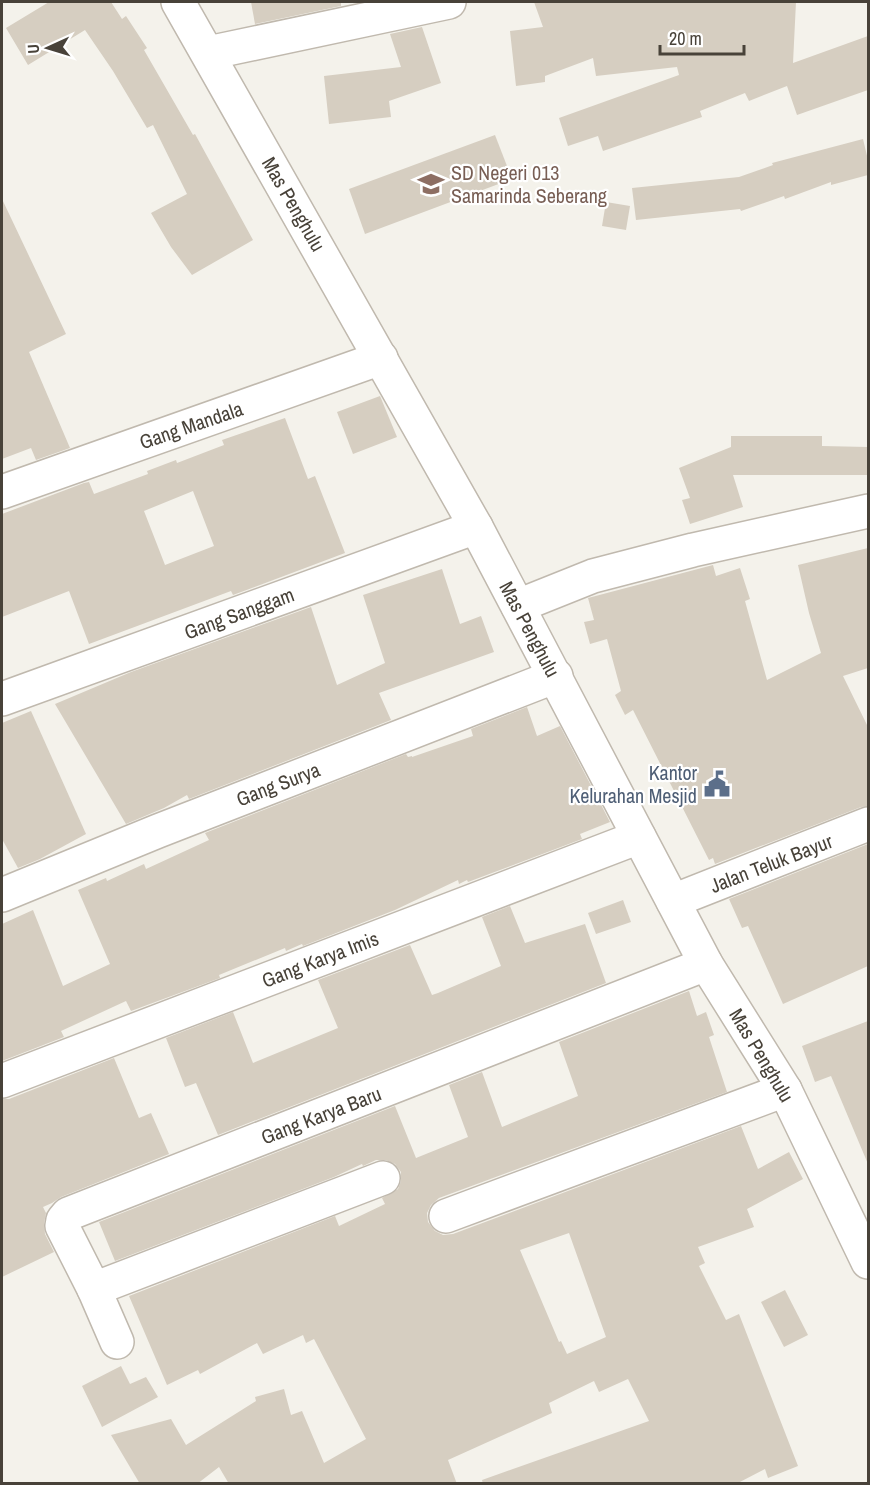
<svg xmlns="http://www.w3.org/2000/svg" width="870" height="1485" font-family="'Archivo Narrow',sans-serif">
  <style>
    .building { fill: #d6cec1; fill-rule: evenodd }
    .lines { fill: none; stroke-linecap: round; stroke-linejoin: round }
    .minor-casing { stroke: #c0b9ae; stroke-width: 36 }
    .minor { stroke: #fff; stroke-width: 33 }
    .labels { text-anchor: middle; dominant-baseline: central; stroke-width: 4.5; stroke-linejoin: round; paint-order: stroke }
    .education-label { font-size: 20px; fill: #785e54; stroke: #fff; text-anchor: start }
    .street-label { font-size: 20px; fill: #484239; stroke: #fff }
    .service-label { font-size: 20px; fill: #4e5e75; stroke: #fff; text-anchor: end }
  </style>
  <rect width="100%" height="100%" fill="#f4f2eb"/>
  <g class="building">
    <polygon points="49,2 111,2 122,19 126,16 147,48 144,50 193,135 195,134 253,240 192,275 171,247 151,213 187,194 153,125 147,128 113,71 85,30 28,65 6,28"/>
    <polygon points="251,2 341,2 341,6 255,24"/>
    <polygon points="534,2 796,2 793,63 868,36 868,90 797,115 787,86 749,101 745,93 700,111 702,117 603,151 598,136 568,146 559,118 679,75 677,67 596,76 593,58 545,76 545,82 516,86 510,31 543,27"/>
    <polygon points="422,27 441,83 389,101 391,117 329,124 324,76 401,67 390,34"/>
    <polygon points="495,135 512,179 365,234 349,189"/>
    <polygon points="863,139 868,160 868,175 831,185 831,182 785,199 784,196 741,211 740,209 636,220 632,188 739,177 773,165 772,163"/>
    <polygon points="2,199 66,334 29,352 70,448 36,460 31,448 2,459"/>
    <polygon points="606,202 630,206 626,230 602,226"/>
    <polygon points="380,396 397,437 353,454 337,412"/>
    <path d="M285,418L308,479L315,476L345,553L233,595L231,591L89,644L69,591L2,617V514L84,483L89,482L94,494L148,474L147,471L176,460L177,463L224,445L222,440ZM193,491L214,546L165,565L144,511Z"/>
    <polygon points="731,436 822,436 822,446 868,447 868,475 733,475 743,507 690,524 682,500 690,498 679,468 731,447"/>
    <polygon points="868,548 868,668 843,676 868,727 868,806 861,807 715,864 713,858 709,860 633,710 625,715 615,695 621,691 607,639 590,644 584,622 594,620 588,598 713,565 716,576 740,568 750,599 745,601 767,680 821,653 809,613 798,565"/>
    <polygon points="442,569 460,624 481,616 494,652 379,693 391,720 189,799 187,795 164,808 126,824 55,704 131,672 311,607 337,685 385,663 363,595"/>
    <polygon points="527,707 537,736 560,726 610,822 580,834 582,839 468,882 467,880 459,884 458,880 395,910 303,946 302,944 286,951 285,948 219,975 220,978 131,1011 126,1001 61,1031 64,1037 2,1061 2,924 33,910 63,986 110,964 78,890 106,878 107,881 144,864 146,869 209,840 205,833 406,754 408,757 412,756 412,757 473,736 471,729"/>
    <polygon points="31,711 86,834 40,859 18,868 2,839 2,723"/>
    <polygon points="868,844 868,966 783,1004 748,926 742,928 729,899"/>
    <polygon points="623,900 631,922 596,934 588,913"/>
    <polygon points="510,906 525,943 585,924 606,983 218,1135 196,1083 185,1087 166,1038 233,1012 253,1063 338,1028 318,980 410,945 432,995 438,993 501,966 482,917"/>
    <path d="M689,991L697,1016L706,1012L714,1035L709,1037L727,1092L439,1198L431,1205L427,1213L428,1222L435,1231L443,1235L453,1234L741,1126L758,1169L789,1152L803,1179L747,1209L754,1227L698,1247L705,1263L699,1266L726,1320L739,1314L798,1466L768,1478L765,1469L736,1484H483L482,1480L649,1421L628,1379L599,1392L594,1381L549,1403L552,1413L448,1460L457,1484H229L219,1467L197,1484H140L111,1435L171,1419L186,1445L256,1401L255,1397L284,1389L291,1415L302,1411L324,1463L366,1439L314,1339L306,1343L303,1335L263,1354L257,1343L200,1374L198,1370L167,1385L129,1296L335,1216L339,1226L385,1204L382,1198L398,1189L401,1181V1172L395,1164L386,1160H376L363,1166L362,1164L334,1177L115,1261L99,1222L395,1106L416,1158L468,1137L449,1085L482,1072L502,1127L578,1096L559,1042ZM569,1233L606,1337L567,1354L561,1341L559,1342L520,1250Z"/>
    <polygon points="868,1021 868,1164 831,1076 815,1082 802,1046"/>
    <polygon points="114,1058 139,1118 151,1113 169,1154 61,1197 52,1203 43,1207 46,1213 44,1223 45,1234 54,1252 2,1277 2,1099 9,1099"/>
    <polygon points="785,1290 808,1335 784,1347 761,1302"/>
    <polygon points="121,1366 130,1384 146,1377 158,1397 102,1427 82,1386"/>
  </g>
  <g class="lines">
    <g class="minor-casing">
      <g id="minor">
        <polyline points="178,2 476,527 706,964 785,1090 868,1262"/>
        <polyline points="208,53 449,2"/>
        <polyline points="2,492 381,358"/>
        <polyline points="518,606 593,576 693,550 868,511"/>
        <polyline points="2,699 476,527"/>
        <polyline points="2,895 158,831 556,676"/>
        <polyline points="673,901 868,824"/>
        <polyline points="2,1081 639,837"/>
        <polyline points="446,1216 785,1090"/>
        <polyline points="94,1289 383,1178"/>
        <polyline points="117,1342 94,1289 62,1226 63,1220 68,1214 706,964"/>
      </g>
    </g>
    <use href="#minor" class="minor"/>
  </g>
  <defs>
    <g id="school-bare" transform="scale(2.07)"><path d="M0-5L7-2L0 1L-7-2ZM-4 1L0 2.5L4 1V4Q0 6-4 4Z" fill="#8d6e63" stroke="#fff" stroke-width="2.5" paint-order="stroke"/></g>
    <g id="civic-bare" transform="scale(2.07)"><path d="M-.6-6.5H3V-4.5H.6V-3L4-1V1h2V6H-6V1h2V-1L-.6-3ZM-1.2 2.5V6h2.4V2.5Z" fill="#5c6f8a" stroke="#fff" stroke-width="2.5" paint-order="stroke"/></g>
  </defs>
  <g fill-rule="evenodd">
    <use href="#school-bare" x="431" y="184"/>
    <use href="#civic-bare" x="717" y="784"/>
  </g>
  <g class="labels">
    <g class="education-label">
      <text x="451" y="172">SD Negeri 013<tspan x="451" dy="23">Samarinda Seberang</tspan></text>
    </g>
    <g class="street-label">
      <text transform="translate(294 204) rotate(60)">Mas Penghulu</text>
      <text transform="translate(191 425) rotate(-19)">Gang Mandala</text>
      <text transform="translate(239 613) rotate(-20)">Gang Sanggam</text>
      <text transform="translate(530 629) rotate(62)">Mas Penghulu</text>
      <text transform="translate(278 784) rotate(-21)">Gang Surya</text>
      <text transform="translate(771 863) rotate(-21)">Jalan Teluk Bayur</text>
      <text transform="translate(320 959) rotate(-21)">Gang Karya Imis</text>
      <text transform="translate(762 1055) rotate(59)">Mas Penghulu</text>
      <text transform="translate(321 1115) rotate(-21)">Gang Karya Baru</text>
    </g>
    <g class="service-label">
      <text x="697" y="772">Kantor<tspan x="697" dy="23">Kelurahan Mesjid</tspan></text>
    </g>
  </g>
  <rect width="870" height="1485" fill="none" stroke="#484239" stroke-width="6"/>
  <g transform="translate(48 48) rotate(266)" stroke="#ffffff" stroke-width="4.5" paint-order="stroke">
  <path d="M0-4.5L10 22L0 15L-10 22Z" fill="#484239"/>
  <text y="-9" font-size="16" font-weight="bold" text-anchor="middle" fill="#484239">U</text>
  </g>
  <path d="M660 45v9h84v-9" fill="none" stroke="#484239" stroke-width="3"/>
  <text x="669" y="45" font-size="18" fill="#484239" stroke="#ffffff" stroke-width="4.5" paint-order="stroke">20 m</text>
</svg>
